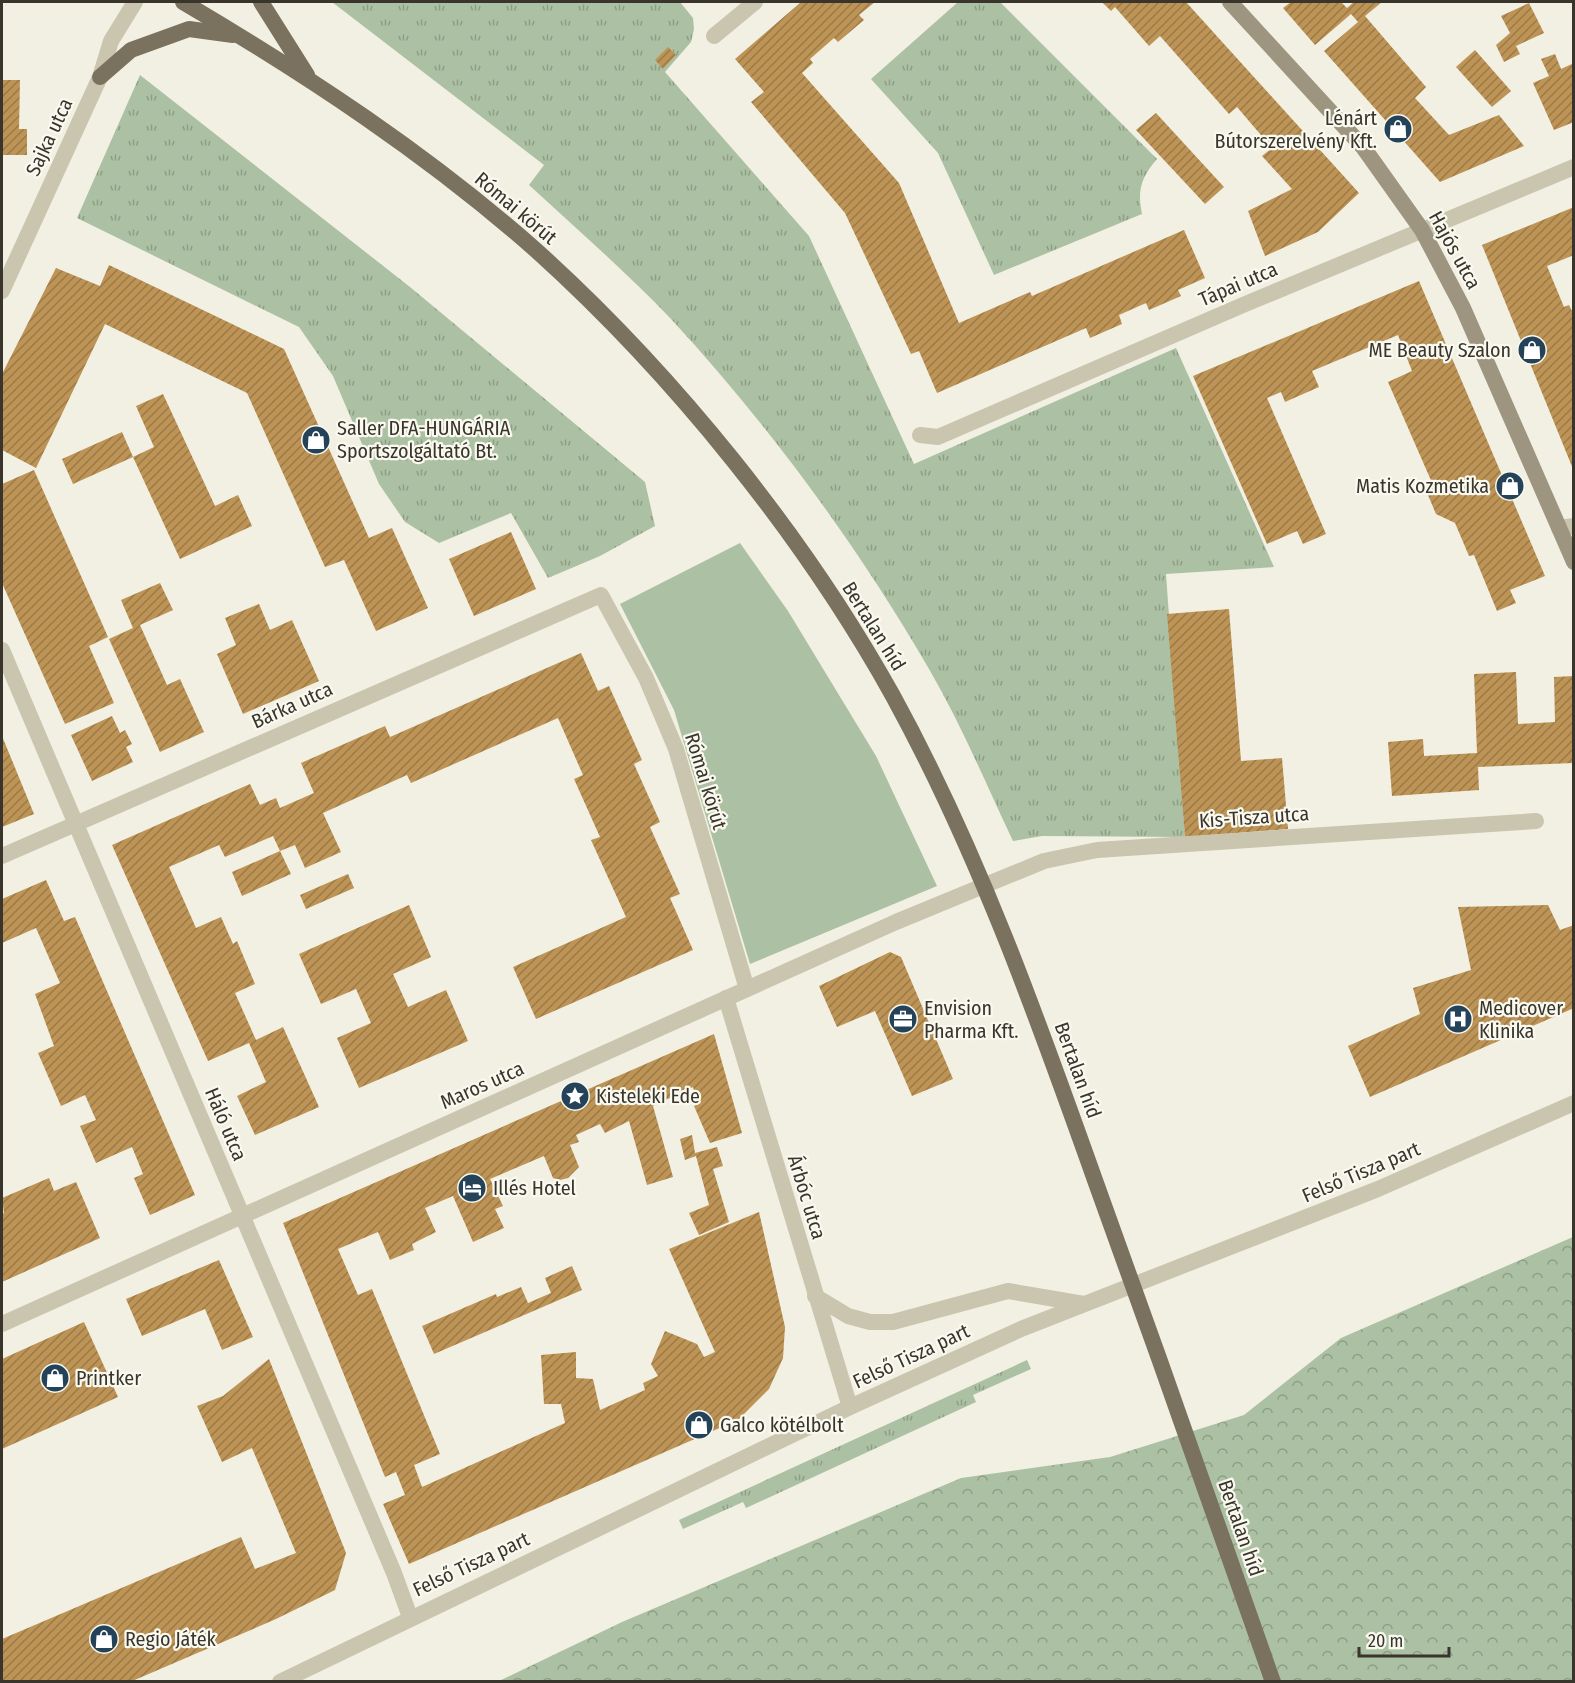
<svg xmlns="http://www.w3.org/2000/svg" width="1575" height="1683" font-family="'Fira Sans Condensed',sans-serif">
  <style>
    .grass { fill: url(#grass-tufts) }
    .forest { fill: url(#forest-crowns) }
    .park { fill: #acc1a3 }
    .building { fill: url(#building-hatch) }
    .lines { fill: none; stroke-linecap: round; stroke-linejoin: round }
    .minor { stroke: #cac5ae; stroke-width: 16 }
    .tertiary { stroke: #cac5ae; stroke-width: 16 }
    .secondary { stroke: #9d9580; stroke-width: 16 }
    .primary { stroke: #7a725f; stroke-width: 16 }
    .labels { text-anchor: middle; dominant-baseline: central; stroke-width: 4.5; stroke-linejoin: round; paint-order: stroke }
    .poi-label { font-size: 20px; fill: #39352c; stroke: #faf9ef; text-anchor: start }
    .street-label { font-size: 20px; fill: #39352c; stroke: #faf9ef }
  </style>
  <defs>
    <pattern id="grass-tufts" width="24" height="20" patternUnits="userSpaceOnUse" patternTransform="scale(1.5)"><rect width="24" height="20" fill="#acc1a3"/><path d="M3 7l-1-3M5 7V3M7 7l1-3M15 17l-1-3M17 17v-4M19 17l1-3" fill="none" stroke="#8d9e85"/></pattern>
    <pattern id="forest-crowns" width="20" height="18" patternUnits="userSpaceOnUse" patternTransform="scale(1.5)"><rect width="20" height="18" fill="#acc1a3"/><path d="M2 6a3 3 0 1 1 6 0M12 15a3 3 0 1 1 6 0" fill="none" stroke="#8d9e85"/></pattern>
    <pattern id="building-hatch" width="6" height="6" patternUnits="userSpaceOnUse" patternTransform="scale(1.5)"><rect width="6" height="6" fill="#bd9455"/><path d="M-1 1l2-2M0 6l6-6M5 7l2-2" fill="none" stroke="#9b7a47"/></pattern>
  </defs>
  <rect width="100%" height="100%" fill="#f2f0e2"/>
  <g class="grass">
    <path d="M332,2H680L693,18L694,29L691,42L665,72L809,236L914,464L1176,348L1274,567L1166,574L1185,837L1042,836L1013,841C986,784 961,724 929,669C857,545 769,425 671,319C626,272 577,229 529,185L544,165Z"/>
    <path d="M958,2H1000L1157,159C1141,178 1137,190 1142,214L994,275L938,153L871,79Z"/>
    <polygon points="140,75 410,287 645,482 655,526 600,556 548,578 511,513 439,543 405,522 379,484 333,376 299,327 77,218"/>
    <polygon points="1027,1360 1031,1369 973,1395 976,1402 746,1508 743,1502 683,1529 679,1520"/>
  </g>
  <polygon class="forest" points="1573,1237 1573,1681 497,1682 622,1622 961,1478 1110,1457 1244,1415 1341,1338"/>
  <polygon class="park" points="740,543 788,611 876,756 937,886 750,964 674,710 620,604"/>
  <g class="building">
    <polygon points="801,2 875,2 859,15 864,20 838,42 834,38 810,59 813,63 802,73 899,183 959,323 1030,292 1032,296 1184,230 1205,278 1178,290 1181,296 1149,310 1146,303 1119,315 1122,324 1090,338 1086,328 937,393 919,351 911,354 845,213 751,102 764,92 735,59"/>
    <polygon points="1102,2 1186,2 1359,193 1318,232 1265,256 1248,211 1292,189 1262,156 1272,148 1237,107 1229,114 1160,36 1149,46 1115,7 1111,11"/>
    <polygon points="1291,2 1341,2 1347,8 1354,2 1382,2 1365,16 1426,87 1415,98 1449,135 1499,115 1524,146 1440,182 1324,51 1358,22 1351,14 1315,45 1283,8"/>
    <polygon points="1529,3 1544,33 1516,46 1520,54 1504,62 1496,45 1510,33 1501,16"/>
    <polygon points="668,47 676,55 663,69 655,60"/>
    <polygon points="1475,50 1511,91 1492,107 1456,67"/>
    <polygon points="1555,54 1561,69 1574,63 1574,122 1554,130 1533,83 1549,76 1541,59"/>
    <polygon points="2,80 20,80 19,129 27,129 27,155 2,155"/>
    <polygon points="1156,113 1224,187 1205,204 1136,130"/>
    <polygon points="1574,207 1574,255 1547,266 1564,307 1569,305 1574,315 1573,469 1482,245"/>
    <polygon points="109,265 284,349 369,538 392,528 428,608 376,631 344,560 325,567 247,393 105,324 36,468 2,450 2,374 56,268 100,286"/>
    <polygon points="1419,281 1545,576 1510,590 1516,603 1497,611 1474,555 1469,556 1455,523 1436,514 1425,488 1433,485 1388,382 1412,371 1398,335 1312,371 1319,387 1285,402 1281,392 1267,398 1326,534 1303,544 1297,531 1267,544 1193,376"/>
    <polygon points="163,394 215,506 238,495 252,526 180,559 133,457 154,447 136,406"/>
    <polygon points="122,432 133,457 73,484 62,459"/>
    <polygon points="34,470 108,637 89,646 114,703 65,724 2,583 2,484"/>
    <polygon points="511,532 536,589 474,616 449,559"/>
    <polygon points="160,583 173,610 140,625 167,685 180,679 204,732 160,752 109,639 133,628 121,600"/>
    <polygon points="259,604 270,630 292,620 319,681 243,714 217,654 236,645 225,618"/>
    <polygon points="1229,609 1241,761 1282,758 1288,829 1185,837 1167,614"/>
    <polygon points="581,653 598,691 609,686 642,760 634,764 660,822 650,827 680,894 670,898 693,950 536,1019 513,967 626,917 591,840 600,837 574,779 583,775 558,718 411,783 407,775 323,813 341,852 305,868 295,845 280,851 273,836 225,857 219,845 169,867 196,928 221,917 233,944 237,941 255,984 235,993 256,1040 283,1027 319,1107 255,1135 237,1096 266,1082 249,1043 208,1061 112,845 250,784 260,805 276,798 280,808 314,793 301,763 385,726 390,737"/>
    <polygon points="1516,672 1518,724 1555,722 1554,677 1574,676 1574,763 1478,767 1479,790 1392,796 1388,742 1423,739 1424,756 1477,753 1474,674"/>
    <polygon points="112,716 120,733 125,730 132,744 126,747 133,762 92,781 71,735"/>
    <polygon points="2,736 34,814 2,827"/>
    <polygon points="280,851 291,874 242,896 232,872"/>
    <polygon points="348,874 354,888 306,909 300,895"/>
    <polygon points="46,880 64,921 75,917 195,1195 150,1215 134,1178 143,1174 132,1147 96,1163 80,1126 96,1120 85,1095 61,1106 38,1053 54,1046 35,994 60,983 36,928 2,943 2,899"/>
    <polygon points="409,905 431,957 393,974 408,1007 446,990 468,1041 359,1088 337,1038 371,1023 356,989 321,1004 299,954"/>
    <polygon points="1548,905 1560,930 1574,925 1574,1008 1370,1097 1348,1046 1420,1014 1413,988 1471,970 1458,907"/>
    <polygon points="890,952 901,957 953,1079 912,1096 875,1011 837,1027 819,986"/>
    <polygon points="714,1034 742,1133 710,1143 694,1106 698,1104 693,1087 653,1106 673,1177 647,1185 629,1121 605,1133 600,1124 576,1135 579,1142 570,1145 579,1167 568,1178 560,1180 553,1178 544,1156 490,1179 503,1206 495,1209 504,1228 473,1242 453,1196 425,1208 436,1232 412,1244 414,1250 390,1260 378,1232 338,1249 358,1295 372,1289 440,1454 414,1465 422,1487 565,1423 561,1404 544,1404 541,1355 576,1352 576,1378 593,1379 600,1410 645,1390 643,1383 658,1376 651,1364 665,1331 697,1344 704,1357 715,1352 669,1249 759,1212 785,1327 783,1358 769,1389 738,1420 409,1564 383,1504 405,1495 396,1472 385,1477 283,1223"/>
    <polygon points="692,1135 695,1153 717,1147 723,1166 713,1169 729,1222 699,1235 689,1213 709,1205 696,1156 685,1160 680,1139"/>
    <polygon points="49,1178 54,1191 76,1182 100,1238 2,1282 2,1214 4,1213 2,1198"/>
    <polygon points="219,1260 253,1337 222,1350 205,1309 142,1336 126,1299"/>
    <polygon points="572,1266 582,1290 434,1354 422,1326 496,1294 497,1297 521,1287 528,1303 551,1293 545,1278"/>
    <polygon points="84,1322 118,1397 2,1449 2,1359"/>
    <polygon points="269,1359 346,1553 335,1590 276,1619 130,1682 2,1682 2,1639 241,1537 255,1569 296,1553 252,1448 222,1462 197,1406 223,1396"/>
  </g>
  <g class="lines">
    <g class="minor">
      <polyline points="714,36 755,2"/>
      <polyline points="2,291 100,77 111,41 135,2"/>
      <polyline points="920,435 938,437 1243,305 1574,167"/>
      <polyline points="1559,528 1574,526"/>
      <polyline points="2,650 394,1573 410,1617"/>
      <polyline points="2,856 601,595 646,678 676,749 747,989"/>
      <polyline points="726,998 850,1407"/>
      <polyline points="2,1324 896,922 1044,861 1097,850 1536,821"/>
    </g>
    <g class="tertiary">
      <polyline points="815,1296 848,1316 870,1322 893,1322 1008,1291 1084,1304"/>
      <polyline points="280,1682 850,1407 1021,1329 1378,1189 1574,1103"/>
    </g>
    <polyline class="secondary" points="1230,2 1363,147 1422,230 1463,308 1574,562"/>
    <g class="primary">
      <path d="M183,2C307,75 430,156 538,252C674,375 804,536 893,696C978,851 1037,1017 1096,1183C1156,1349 1215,1515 1273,1682"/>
      <polyline points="261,2 307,75"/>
      <polyline points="100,77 131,50 189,29 233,35"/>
    </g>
  </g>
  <defs>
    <g id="shop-disc" transform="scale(1.5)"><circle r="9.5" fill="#244258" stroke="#faf9ef"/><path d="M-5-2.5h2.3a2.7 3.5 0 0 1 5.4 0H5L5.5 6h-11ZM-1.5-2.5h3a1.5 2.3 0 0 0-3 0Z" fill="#fff"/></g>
    <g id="office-disc" transform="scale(1.5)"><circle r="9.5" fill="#244258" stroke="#faf9ef"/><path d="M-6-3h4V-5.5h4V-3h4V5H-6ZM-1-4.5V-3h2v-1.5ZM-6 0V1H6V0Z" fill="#fff"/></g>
    <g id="hospital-disc" transform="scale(1.5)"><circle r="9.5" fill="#244258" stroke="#faf9ef"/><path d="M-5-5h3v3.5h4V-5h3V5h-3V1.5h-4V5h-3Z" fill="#fff"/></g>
    <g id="sight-disc" transform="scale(1.5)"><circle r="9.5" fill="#244258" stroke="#faf9ef"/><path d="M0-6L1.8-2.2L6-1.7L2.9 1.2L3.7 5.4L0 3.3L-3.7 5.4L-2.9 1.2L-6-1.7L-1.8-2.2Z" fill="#fff"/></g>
    <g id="hotel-disc" transform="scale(1.5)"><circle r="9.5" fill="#244258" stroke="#faf9ef"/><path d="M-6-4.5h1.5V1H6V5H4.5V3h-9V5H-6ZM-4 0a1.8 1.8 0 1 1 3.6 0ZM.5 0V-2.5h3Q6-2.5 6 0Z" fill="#fff"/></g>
  </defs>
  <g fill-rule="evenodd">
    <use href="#shop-disc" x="1398" y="129"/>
    <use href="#shop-disc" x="1532" y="350"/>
    <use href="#shop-disc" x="316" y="440"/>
    <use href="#shop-disc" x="1510" y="486"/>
    <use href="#office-disc" x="903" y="1019"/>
    <use href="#hospital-disc" x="1458" y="1019"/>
    <use href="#sight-disc" x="575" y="1096"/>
    <use href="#hotel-disc" x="472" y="1188"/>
    <use href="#shop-disc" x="55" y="1378"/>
    <use href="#shop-disc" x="699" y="1425"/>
    <use href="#shop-disc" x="104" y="1639"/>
  </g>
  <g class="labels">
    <g class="poi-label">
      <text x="1377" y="118" text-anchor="end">Lénárt<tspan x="1377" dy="23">Bútorszerelvény Kft.</tspan></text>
      <text x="1511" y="350" text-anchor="end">ME Beauty Szalon</text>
      <text x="337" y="428">Saller DFA-HUNGÁRIA<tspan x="337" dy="23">Sportszolgáltató Bt.</tspan></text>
      <text x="1489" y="486" text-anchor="end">Matis Kozmetika</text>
      <text x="924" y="1008">Envision<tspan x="924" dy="23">Pharma Kft.</tspan></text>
      <text x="1479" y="1008">Medicover<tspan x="1479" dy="23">Klinika</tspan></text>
      <text x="596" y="1096">Kisteleki Ede</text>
      <text x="493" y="1188">Illés Hotel</text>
      <text x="76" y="1378">Printker</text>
      <text x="720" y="1425">Galco kötélbolt</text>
      <text x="125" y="1639">Regio Játék</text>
    </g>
    <g class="street-label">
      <text transform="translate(49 137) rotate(-65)">Sajka utca</text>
      <text transform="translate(516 208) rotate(40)">Római körút</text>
      <text transform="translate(1455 250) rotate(61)">Hajós utca</text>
      <text transform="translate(1238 284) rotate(-23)">Tápai utca</text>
      <text transform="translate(874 626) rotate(58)">Bertalan híd</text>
      <text transform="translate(292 705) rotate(-24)">Bárka utca</text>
      <text transform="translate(706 781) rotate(73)">Római körút</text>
      <text transform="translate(1254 817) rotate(-4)">Kis-Tisza utca</text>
      <text transform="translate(1078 1070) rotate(70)">Bertalan híd</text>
      <text transform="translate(482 1085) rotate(-24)">Maros utca</text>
      <text transform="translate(226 1124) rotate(67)">Háló utca</text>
      <text transform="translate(1361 1172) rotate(-23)">Felső Tisza part</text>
      <text transform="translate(807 1197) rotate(73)">Árbóc utca</text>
      <text transform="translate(911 1356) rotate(-25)">Felső Tisza part</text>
      <text transform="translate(1241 1528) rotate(71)">Bertalan híd</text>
      <text transform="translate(471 1564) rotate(-25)">Felső Tisza part</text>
    </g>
  </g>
  <rect width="1575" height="1683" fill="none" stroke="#39352c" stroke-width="6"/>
  <path d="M1359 1647v9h90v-9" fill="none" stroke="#39352c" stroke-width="3"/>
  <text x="1368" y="1647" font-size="18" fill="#39352c" stroke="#faf9ef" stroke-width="4.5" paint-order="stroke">20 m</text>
</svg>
